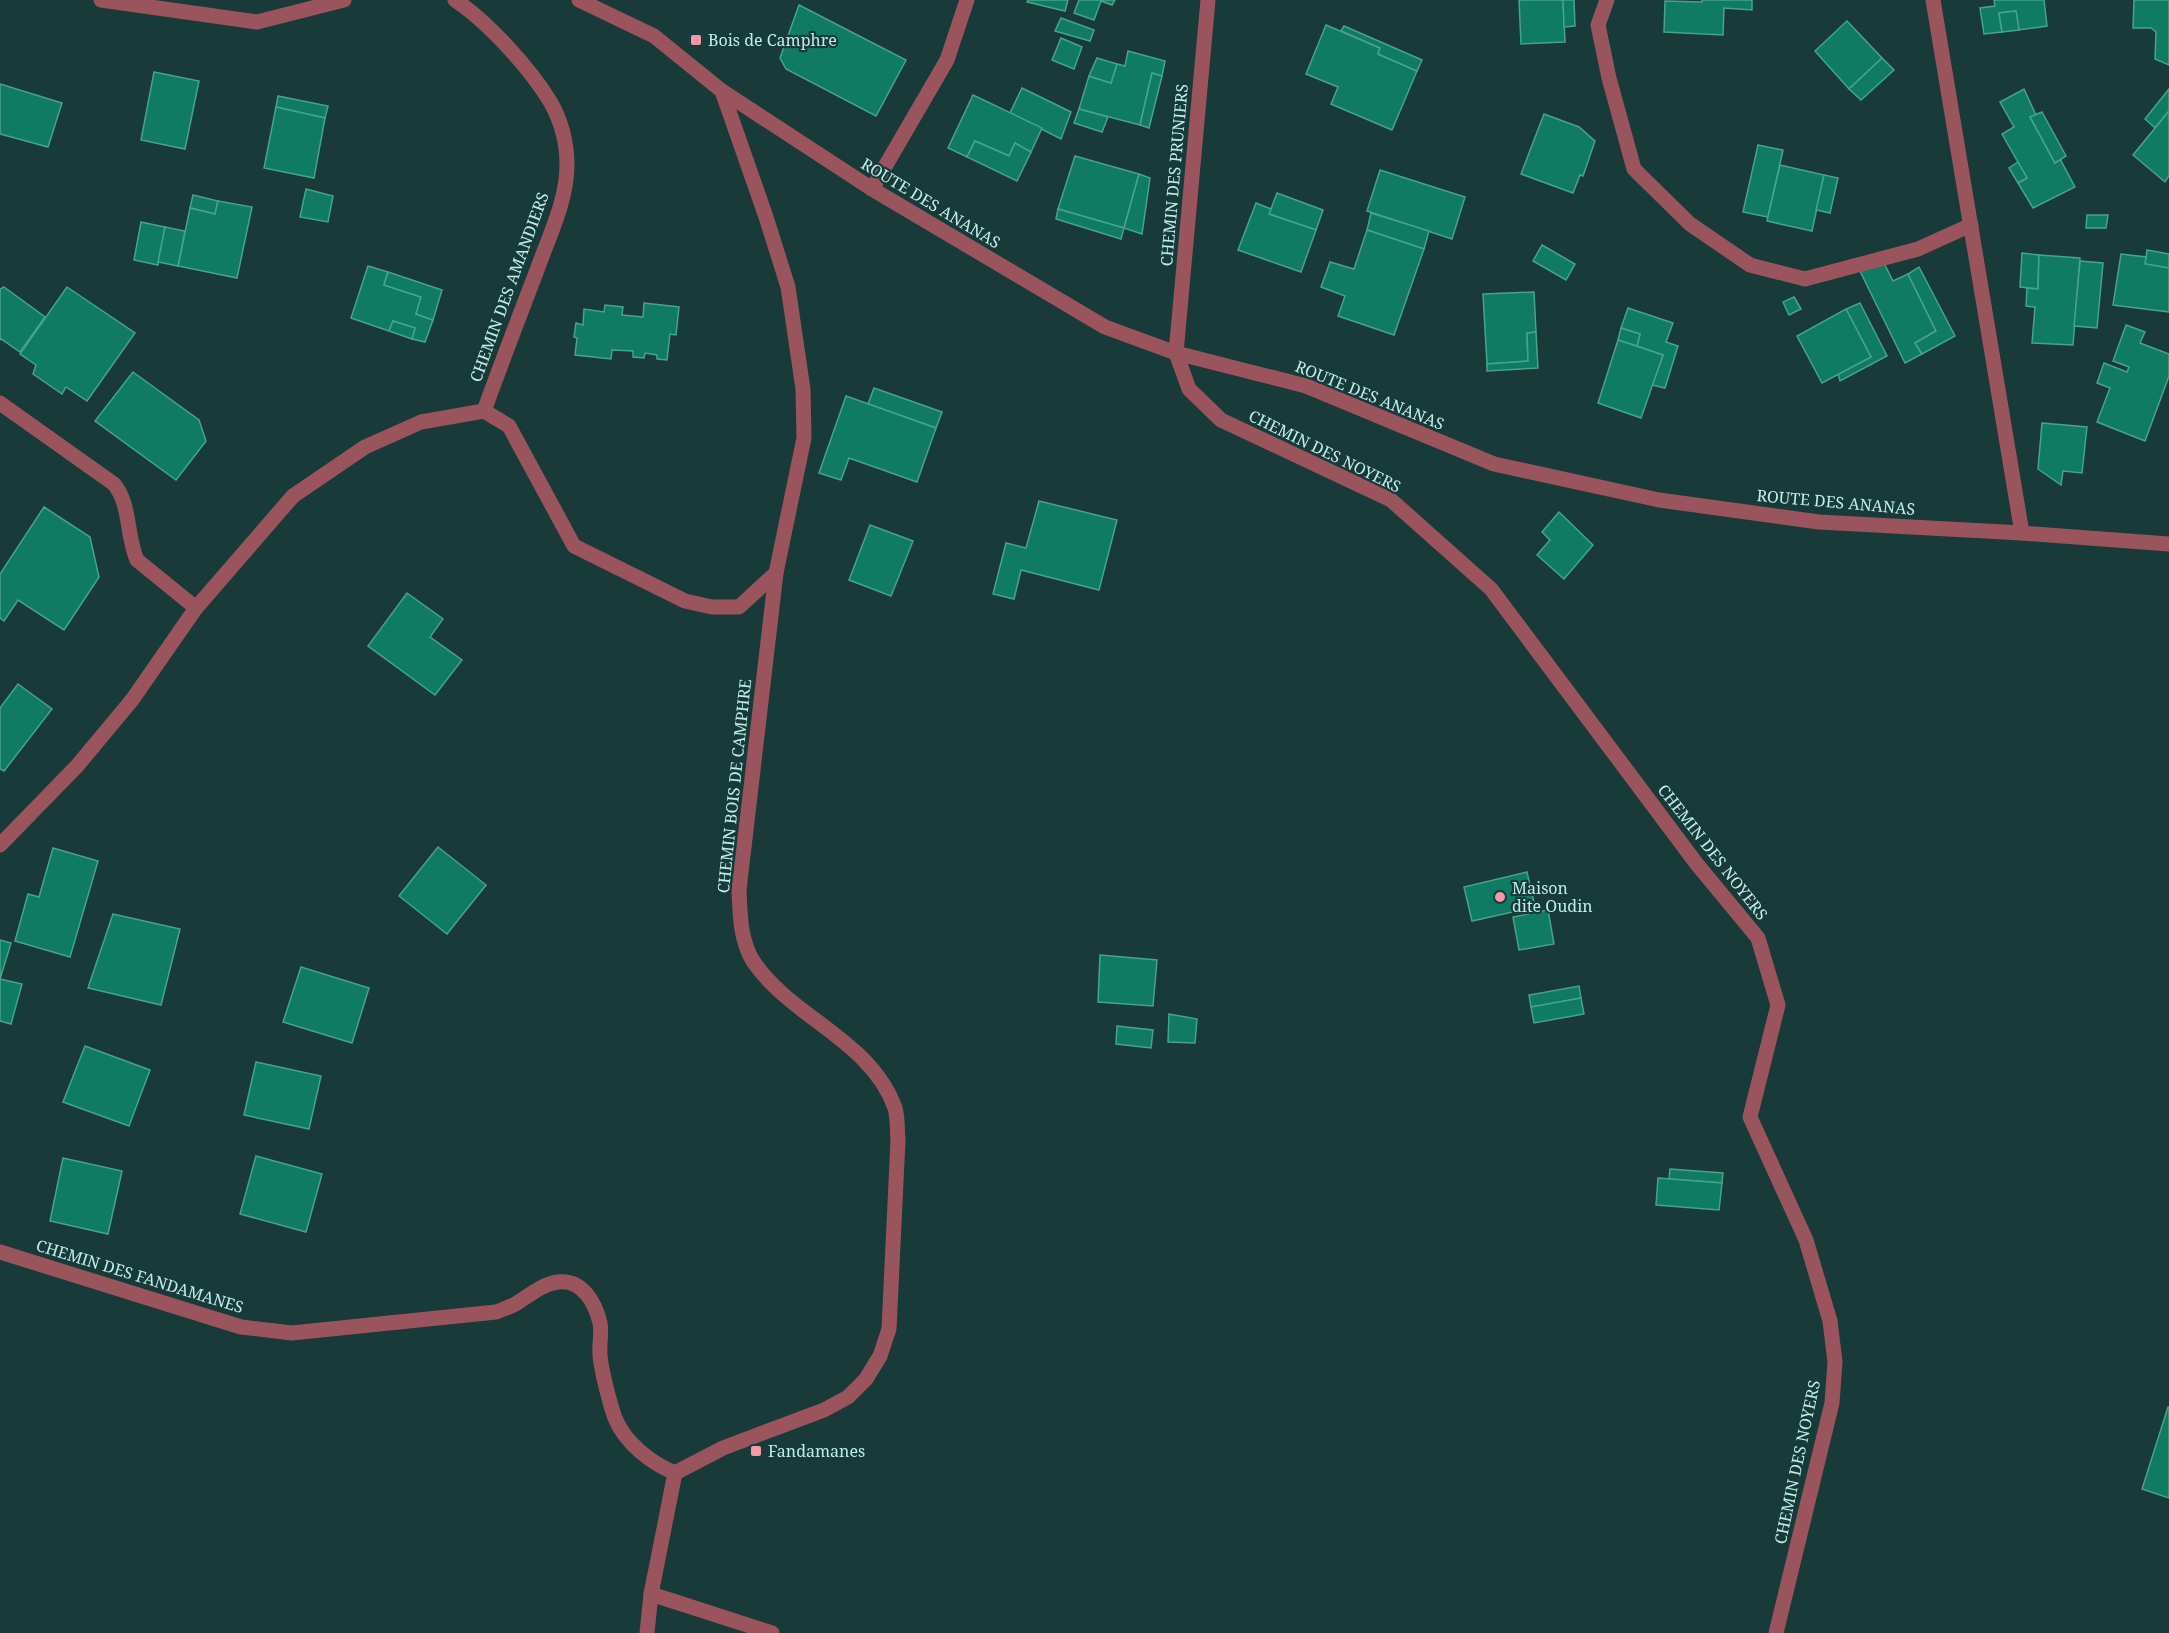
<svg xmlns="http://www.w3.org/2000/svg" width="2169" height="1633" font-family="'Noto Serif',serif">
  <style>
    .building { fill: #0f7b62; stroke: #47a489; stroke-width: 1.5 }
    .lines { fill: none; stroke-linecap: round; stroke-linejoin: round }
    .minor { stroke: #9a545e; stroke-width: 15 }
    .poi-dot { fill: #f49aa5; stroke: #183a38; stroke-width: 2 }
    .labels { text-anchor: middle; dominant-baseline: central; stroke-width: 4.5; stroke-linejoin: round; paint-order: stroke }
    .poi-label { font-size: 16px; fill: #beeeeb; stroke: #183a38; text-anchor: start }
    .street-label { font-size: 16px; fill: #beeeeb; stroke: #183a38 }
  </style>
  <rect width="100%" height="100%" fill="#183a38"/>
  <g class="building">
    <polygon points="1028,0 1068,0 1065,11 1027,2"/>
    <polygon points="1079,0 1115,0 1112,5 1101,1 1094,20 1074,13"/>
    <polygon points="1519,0 1563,0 1565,42 1521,44"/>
    <polygon points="1563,0 1574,0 1575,26 1564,27"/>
    <polygon points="1702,0 1752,0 1752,10 1724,8 1723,35 1664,32 1665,1 1702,2"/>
    <polygon points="1994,0 2044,0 2047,26 2019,30 2016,11 1999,13 2002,32 1984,34 1980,8 1995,6"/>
    <polygon points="2134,0 2169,0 2169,65 2155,59 2156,32 2151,28 2133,28"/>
    <polygon points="799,5 906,60 876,116 786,69 780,58"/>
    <polygon points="2016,11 2019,30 2002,32 1999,13"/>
    <polygon points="1061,18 1094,30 1090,41 1055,31"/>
    <polygon points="1847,21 1882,58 1849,89 1815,51"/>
    <polygon points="1326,25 1380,48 1378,54 1417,71 1392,130 1331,104 1338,87 1306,74"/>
    <polygon points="1344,26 1422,60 1417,71 1378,54 1380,48 1341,31"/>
    <polygon points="1061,38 1082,47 1074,69 1052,60"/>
    <polygon points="1128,51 1165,61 1162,76 1152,73 1140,125 1079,109 1089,76 1111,83 1117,64 1125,66"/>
    <polygon points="1097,58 1117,64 1111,83 1089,76"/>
    <polygon points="1882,58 1894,70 1861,100 1849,89"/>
    <polygon points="154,72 199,81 185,149 141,140"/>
    <polygon points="1152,73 1162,76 1149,128 1140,125"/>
    <polygon points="0,84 62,103 48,147 0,134"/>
    <polygon points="1022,88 1071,112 1061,139 1010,113"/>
    <polygon points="2024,89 2036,115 2030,117 2055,163 2060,159 2075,187 2033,208 2018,183 2027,178 2002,134 2014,127 2000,102"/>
    <polygon points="2169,89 2169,111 2155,128 2145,119"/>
    <polygon points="973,95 1042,128 1031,152 1015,143 1009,156 975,141 967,157 948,148"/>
    <polygon points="278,96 328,106 325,118 276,107"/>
    <polygon points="276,107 325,118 314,178 264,168"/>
    <polygon points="1079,109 1108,117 1102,132 1074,123"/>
    <polygon points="2169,111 2169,176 2165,182 2133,155"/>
    <polygon points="2042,112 2066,156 2055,163 2030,117"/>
    <polygon points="1544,114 1579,127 1595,141 1583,176 1580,175 1573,193 1521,174"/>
    <polygon points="975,141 1009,156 1015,143 1031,152 1017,181 967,157"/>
    <polygon points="1758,145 1783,150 1768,217 1743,212"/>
    <polygon points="1075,156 1139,174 1124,228 1058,209"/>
    <polygon points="2018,162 2027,178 2018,183 2009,168"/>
    <polygon points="1780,165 1824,175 1812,231 1767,221"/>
    <polygon points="1380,170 1465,197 1452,239 1367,211"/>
    <polygon points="1139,174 1150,178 1142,234 1124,228"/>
    <polygon points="1824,175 1838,178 1830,213 1816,210"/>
    <polygon points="306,189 333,196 328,222 300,217"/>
    <polygon points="1277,193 1323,210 1316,230 1269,214"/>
    <polygon points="193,195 218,201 215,214 190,208"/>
    <polygon points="218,201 252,207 237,278 178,266 190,208 215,214"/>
    <polygon points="1256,203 1271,209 1269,214 1316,230 1301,272 1238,250"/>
    <polygon points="1058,209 1124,228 1121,239 1056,219"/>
    <polygon points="1371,213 1429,231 1424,249 1367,230"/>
    <polygon points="2087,215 2108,215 2106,228 2086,228"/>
    <polygon points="141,222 165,227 158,265 134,260"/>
    <polygon points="165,227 185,231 178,266 158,262"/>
    <polygon points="1367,230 1424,249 1394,335 1338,316 1345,296 1321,287 1330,262 1354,269"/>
    <polygon points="1542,245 1575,264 1566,280 1533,261"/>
    <polygon points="2147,250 2169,254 2169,268 2145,264"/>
    <polygon points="2022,253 2039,255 2038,289 2020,287"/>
    <polygon points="2121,254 2146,257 2145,264 2169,268 2169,312 2113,305"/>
    <polygon points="2039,255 2080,258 2073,345 2032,343 2035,307 2026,306 2027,288 2038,289"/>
    <polygon points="1882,259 1893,281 1908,274 1936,331 1915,343 1922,354 1905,363 1860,271"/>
    <polygon points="2080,261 2103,263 2097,328 2074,326"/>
    <polygon points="368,266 388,272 384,285 421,297 416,314 433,320 425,342 412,339 415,328 393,321 389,331 351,318"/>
    <polygon points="1919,267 1955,336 1922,354 1915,343 1936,331 1908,274"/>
    <polygon points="388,272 442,290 433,320 416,314 421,297 384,285"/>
    <polygon points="4,287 45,317 20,352 1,339 0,340 0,289"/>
    <polygon points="67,287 135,333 87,401 66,387 62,394 33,374 36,365 20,354"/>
    <polygon points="1534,292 1536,332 1527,333 1528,361 1487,364 1483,294"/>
    <polygon points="1794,297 1801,309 1789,315 1783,302"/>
    <polygon points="644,303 679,307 676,335 670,334 667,360 657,359 657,355 645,353 644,358 633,357 633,351 612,350 611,359 575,355 577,338 574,337 576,323 583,325 584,309 604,312 605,305 623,307 622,315 643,317"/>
    <polygon points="1860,303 1887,356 1840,381 1838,374 1871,357 1846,309"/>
    <polygon points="1628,308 1673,323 1666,342 1678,346 1665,388 1652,385 1663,355 1637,346 1640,334 1621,328"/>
    <polygon points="1846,309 1871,357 1822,383 1797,336"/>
    <polygon points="393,321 415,328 412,339 389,331"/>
    <polygon points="2126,325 2145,332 2140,343 2169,354 2169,376 2145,441 2097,422 2110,388 2097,383 2104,363 2127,372 2129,367 2113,361"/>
    <polygon points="1621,328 1640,334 1637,346 1618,340"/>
    <polygon points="1536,332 1538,368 1487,371 1487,364 1528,361 1527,333"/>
    <polygon points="1618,340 1663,355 1641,418 1598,403"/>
    <polygon points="133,372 199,420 206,441 176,480 95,421"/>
    <polygon points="874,388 942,412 936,428 868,404"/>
    <polygon points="846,396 936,428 917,482 849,458 841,480 819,473"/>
    <polygon points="2042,423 2087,427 2082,473 2063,471 2061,485 2038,469"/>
    <polygon points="1039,501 1117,520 1099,590 1021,570 1014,599 993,594 1006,543 1026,548"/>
    <polygon points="44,507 90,537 99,577 64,630 18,600 4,621 0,618 0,574"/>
    <polygon points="1559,512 1593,545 1564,579 1537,555 1550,540 1542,532"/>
    <polygon points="870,525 913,541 891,596 849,580"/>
    <polygon points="407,593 443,619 430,637 462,660 435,695 368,646"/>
    <polygon points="18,684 52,709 4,771 0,769 0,708"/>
    <polygon points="438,847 486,885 447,934 399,896"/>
    <polygon points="53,848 98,861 70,957 15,941 28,894 39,897"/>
    <polygon points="1527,872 1535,907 1472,921 1464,887"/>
    <polygon points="1548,910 1554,944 1519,950 1513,917"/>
    <polygon points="113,914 180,929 161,1005 88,988"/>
    <polygon points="0,940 11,943 0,979 22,984 11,1024 0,1021"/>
    <polygon points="1100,955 1157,960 1153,1006 1098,1002"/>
    <polygon points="301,967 369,988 352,1043 283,1022"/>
    <polygon points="1579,986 1581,998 1531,1007 1529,995"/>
    <polygon points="1581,998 1584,1014 1534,1023 1531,1007"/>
    <polygon points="1169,1014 1197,1019 1195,1043 1168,1042"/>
    <polygon points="1117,1026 1153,1030 1151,1048 1116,1044"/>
    <polygon points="85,1046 150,1070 129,1126 63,1102"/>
    <polygon points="256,1062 321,1076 309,1129 244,1115"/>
    <polygon points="256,1156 322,1174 306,1232 240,1214"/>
    <polygon points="63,1158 122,1171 108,1234 50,1221"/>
    <polygon points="1670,1169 1723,1173 1722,1183 1669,1179"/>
    <polygon points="1658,1178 1722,1183 1719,1210 1656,1205"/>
    <polygon points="2168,1407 2169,1407 2169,1498 2142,1489"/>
  </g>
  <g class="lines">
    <g class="minor">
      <polyline points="101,0 257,22 344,0"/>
      <path d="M455,0C488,22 530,68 551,103C561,121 567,144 567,165C567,201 549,236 537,270C519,317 501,364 484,411"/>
      <polyline points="579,0 654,36 722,91 872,189 1105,327 1176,353 1306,386 1494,464 1659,500 1819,522 2022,533 2169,544"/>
      <polyline points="1208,0 1176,353 1189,389 1221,420 1391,500 1491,589 1696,863 1758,938 1778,1005 1750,1117 1806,1240 1830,1321 1835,1362 1832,1403 1776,1633"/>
      <polyline points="1607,0 1598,25 1609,78 1634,169 1690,224 1750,265 1805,279 1918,249 1971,225"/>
      <polyline points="1933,0 2022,533"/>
      <polyline points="872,189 947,60 967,0"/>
      <path d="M0,403L114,484C131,505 126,535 137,560L196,608"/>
      <polyline points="0,845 77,766 132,700 196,608 293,496 365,447 421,422 484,411 509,426 574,546 685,601 712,607 739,607 776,573"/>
      <path d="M0,1252L241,1327L292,1333L496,1312C503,1309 511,1307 517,1303C530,1295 542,1284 558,1282C582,1279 595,1302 600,1323C602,1333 599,1344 600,1355C601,1370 610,1404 615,1418C625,1443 651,1463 675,1473"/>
      <path d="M675,1473L723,1448L824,1410L848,1397L866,1379L880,1356L889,1329L898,1140C897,1130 898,1118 895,1108C871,1040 791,1018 753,961C740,940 740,913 739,890L776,573L804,438L803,389L788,287L766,217L722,91"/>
      <polyline points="651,1594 772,1633"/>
      <polyline points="647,1633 651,1594 675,1473"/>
    </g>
  </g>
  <g class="poi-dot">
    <rect x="690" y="34" width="12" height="12" rx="3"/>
    <circle cx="1500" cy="897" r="6"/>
    <rect x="750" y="1445" width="12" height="12" rx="3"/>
  </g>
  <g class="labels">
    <g class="poi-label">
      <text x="708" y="40">Bois de Camphre</text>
      <text x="1512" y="888">Maison<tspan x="1512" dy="18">dite Oudin</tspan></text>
      <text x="768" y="1451">Fandamanes</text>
    </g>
    <g class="street-label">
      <text transform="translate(1174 175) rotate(-85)">CHEMIN DES PRUNIERS</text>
      <text transform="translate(931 203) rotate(31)">ROUTE DES ANANAS</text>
      <text transform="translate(509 287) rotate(-70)">CHEMIN DES AMANDIERS</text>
      <text transform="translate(1370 395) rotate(22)">ROUTE DES ANANAS</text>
      <text transform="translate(1325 451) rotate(26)">CHEMIN DES NOYERS</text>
      <text transform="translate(1836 502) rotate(5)">ROUTE DES ANANAS</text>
      <text transform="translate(734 786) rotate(-84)">CHEMIN BOIS DE CAMPHRE</text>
      <text transform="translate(1713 852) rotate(52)">CHEMIN DES NOYERS</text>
      <text transform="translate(140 1276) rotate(17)">CHEMIN DES FANDAMANES</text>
      <text transform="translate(1797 1462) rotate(-78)">CHEMIN DES NOYERS</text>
    </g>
  </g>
</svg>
